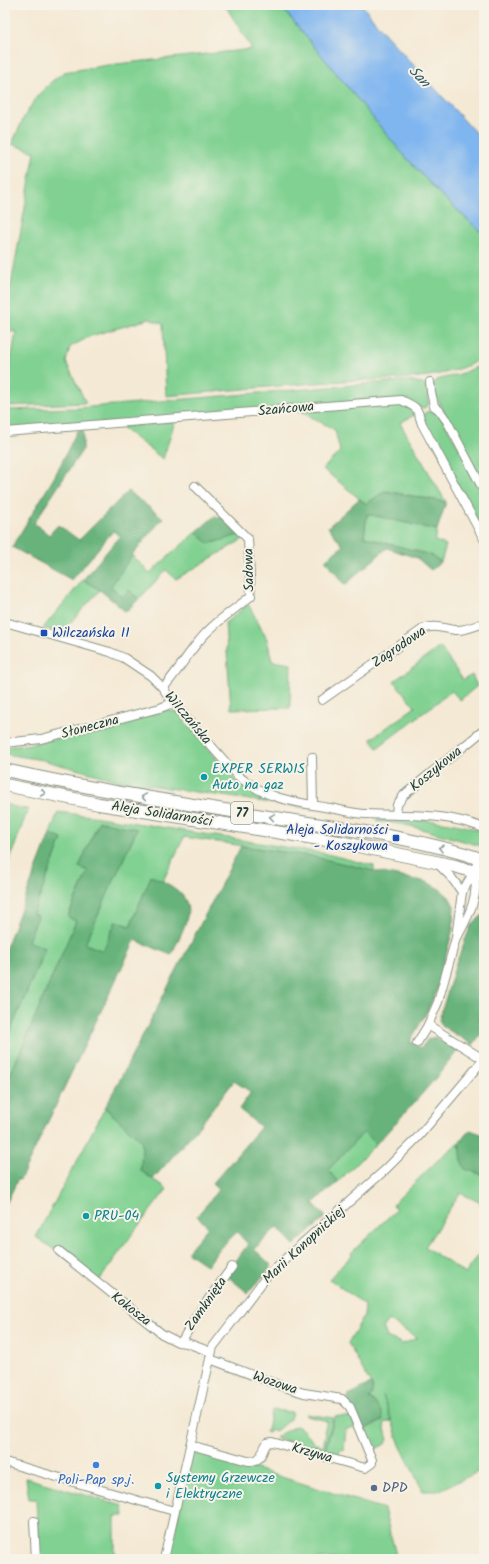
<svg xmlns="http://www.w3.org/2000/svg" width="489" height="1564" font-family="Kalam,sans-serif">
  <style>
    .green { fill: #81d192; stroke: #508763; fill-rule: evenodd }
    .forest { fill: #68b37c; stroke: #447858 }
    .water { fill: #80b6ef; stroke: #507a92 }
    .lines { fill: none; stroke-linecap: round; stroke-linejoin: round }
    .minor-casing { stroke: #8a9384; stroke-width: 10 }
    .highway-casing { stroke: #8a9384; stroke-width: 14 }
    .minor { stroke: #fff; stroke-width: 8 }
    .highway { stroke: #fff; stroke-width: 12 }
    .oneway { stroke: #8f9e9a }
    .transit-dot { fill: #1a4fb4; stroke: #f7f3e8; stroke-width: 1.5 }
    .culture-dot { fill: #0f9aa8; stroke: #f7f3e8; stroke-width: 1.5 }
    .shop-dot { fill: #3f7fe0; stroke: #f7f3e8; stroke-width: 1.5 }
    .service-dot { fill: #5c6f8a; stroke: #f7f3e8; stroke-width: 1.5 }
    .labels { text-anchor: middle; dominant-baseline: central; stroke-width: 4; stroke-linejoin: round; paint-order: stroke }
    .shield { fill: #f7f3e8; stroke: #60746a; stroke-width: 1 }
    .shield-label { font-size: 13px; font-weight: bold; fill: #1f3d34 }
    .street-label { font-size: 14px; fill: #1f3d34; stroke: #f7f3e8 }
    .transit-label { font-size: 14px; fill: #164399; stroke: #f7f3e8; text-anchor: start }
    .culture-label { font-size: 14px; fill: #0d838f; stroke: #f7f3e8; text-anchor: start }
    .shop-label { font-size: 14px; fill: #366cbe; stroke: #f7f3e8 }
    .service-label { font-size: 14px; fill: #4e5e75; stroke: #f7f3e8; text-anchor: start }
    .water-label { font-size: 15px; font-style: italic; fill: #375b63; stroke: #f7f3e8 }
  </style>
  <rect width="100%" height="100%" fill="#f7f3e8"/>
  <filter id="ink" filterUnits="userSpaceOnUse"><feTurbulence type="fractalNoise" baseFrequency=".025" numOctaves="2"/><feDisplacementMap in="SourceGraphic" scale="8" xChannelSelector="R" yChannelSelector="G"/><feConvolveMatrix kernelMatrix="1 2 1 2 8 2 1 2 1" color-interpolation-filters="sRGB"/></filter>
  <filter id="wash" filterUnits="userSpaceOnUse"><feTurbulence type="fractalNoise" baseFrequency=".012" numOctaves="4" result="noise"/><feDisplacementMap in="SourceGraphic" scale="16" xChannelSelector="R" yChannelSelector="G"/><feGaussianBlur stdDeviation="0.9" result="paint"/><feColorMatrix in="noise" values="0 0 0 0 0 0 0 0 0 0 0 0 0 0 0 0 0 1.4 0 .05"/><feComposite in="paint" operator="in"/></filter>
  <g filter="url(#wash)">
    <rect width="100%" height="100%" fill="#f4e9d4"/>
    <g class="green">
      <path d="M225,5H280L402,153L438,192L484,235V357C443,383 388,378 342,381C283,385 225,391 166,396L163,324L149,319L91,336L70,347L66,362L86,403L5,406V394L16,332L5,331V318L35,152L12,144L24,117L37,96L51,82L64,72L108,65L252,49Z"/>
      <polygon points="484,364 483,476 484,485 434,393 433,385 436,380 460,374"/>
      <path d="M402,381C420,381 432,382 428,405L424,408H419L409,400L5,431V410L78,408Z"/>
      <polygon points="405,403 416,414 400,423 446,502 385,491 366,504 323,469 340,451 335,430 300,411"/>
      <polygon points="432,411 440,414 484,493 484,534 428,433 423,415 426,412"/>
      <polygon points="175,421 163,459 121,427"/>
      <polygon points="367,514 437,530 435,541 446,545 441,562 431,555 364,537"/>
      <polygon points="196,532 209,543 242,534 245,538 176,579 166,570 139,599 129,591 122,597 111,586 132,555 150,573"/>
      <polygon points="83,580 100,590 61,633 43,628"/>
      <polygon points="248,604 267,639 272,661 291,664 290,708 231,709 225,623"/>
      <polygon points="440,647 463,680 472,675 477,686 460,700 452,691 377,748 371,739 415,707 394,681"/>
      <path d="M168,710L177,712L233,778C261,800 278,802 312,809L120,781L43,760L5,754V747L39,743Z"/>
      <polygon points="5,804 19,808 28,809 5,873"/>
      <polygon points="58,812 99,817 327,854 374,866 374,871 311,856 184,837 163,881 151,877 130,926 116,921 103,951 85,944 137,829 99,821 79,867 88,871 68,916 76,921 5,1087 5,1044 45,949 28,941 38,917 33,914 62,839 50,834"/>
      <path d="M377,819C416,819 447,819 484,832V847L411,826L388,822H377Z"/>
      <polygon points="105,1108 142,1141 141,1171 167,1189 133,1233 99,1281 36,1237"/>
      <polygon points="364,1132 376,1144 338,1182 328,1170"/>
      <path d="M458,1143C463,1151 460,1161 465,1169L484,1175V1209L479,1202L460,1193L425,1247L466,1274L469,1267L484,1249V1469L438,1491H423L400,1445L383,1395L391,1421L385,1423L384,1425L388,1440L385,1444L372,1451L363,1430L381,1422L375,1402L369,1399L373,1388L348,1343L364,1316L365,1305L329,1279L352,1255L351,1253L396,1210L393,1204L440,1158ZM388,1320L417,1338L403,1344L387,1337L383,1327Z"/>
      <polygon points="272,1410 292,1412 290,1419 276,1431 271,1429 269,1433 266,1432"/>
      <path d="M306,1414L333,1418L324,1452L276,1438L280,1434L296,1426C302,1428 311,1438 313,1443L323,1446L326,1434L324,1432L327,1421L306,1416Z"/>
      <polygon points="335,1416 351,1417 355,1427 346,1429 344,1450 341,1449 338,1458 324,1454"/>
      <polygon points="195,1450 384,1509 397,1559 168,1559 190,1460 193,1451"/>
      <polygon points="26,1478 123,1506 124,1516 115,1516 115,1559 39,1559 36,1499 29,1499"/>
    </g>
    <g class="forest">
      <polygon points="83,430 83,449 34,523 49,535 58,525 79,540 128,491 163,518 132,555 111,586 122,597 129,590 139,599 126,612 100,590 83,580 120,536 113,531 72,580 12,547 55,476 77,431"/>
      <polygon points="385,491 446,502 437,530 367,514 364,537 431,555 441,562 431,570 417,558 387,548 345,585 325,560 343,546 328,527 359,499 366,504"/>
      <polygon points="215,516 216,517 224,518 242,534 209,544 196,532"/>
      <path d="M99,821L137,829L85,944L103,951L116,921L130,926L151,876C202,897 191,914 171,955L135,940L20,1180L18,1179L5,1206V1087L76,921L68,917L88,871L79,867Z"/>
      <polygon points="50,834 62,839 33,914 38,916 28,941 45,948 5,1044 5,950"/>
      <path d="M241,846L311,856L387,874L427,882L441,890L449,897L454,906L453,929L436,993L427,1012L410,1041L421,1048L428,1039L435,1037L458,1050C433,1083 404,1114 376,1144L364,1132L328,1170L338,1182L313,1203L326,1217L294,1245L277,1227L254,1249L272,1266L248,1293L226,1275L248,1244L237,1232L220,1248L207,1266L187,1252L208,1227L197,1216L219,1190L213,1183L261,1127L239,1109L251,1092L234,1081L201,1124L153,1179L141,1171L142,1141L105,1108Z"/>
      <polygon points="484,914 484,1010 478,1019 484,1023 484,1030 473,1045 442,1026 439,1020 456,964 471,925"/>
      <path d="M470,1130L484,1135V1175L465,1169C460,1161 463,1151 458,1143Z"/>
      <path d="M370,1384L372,1385V1394L369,1399C377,1404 382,1410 383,1420L363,1430L348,1401V1395Z"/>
    </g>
    <polygon class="water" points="280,5 362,5 385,34 484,142 484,235 438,192 402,153"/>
  </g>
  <g filter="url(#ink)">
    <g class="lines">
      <g class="minor-casing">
        <g id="minor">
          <polyline points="430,382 431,392 434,406"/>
          <polyline points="434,406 439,410 447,421 484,491"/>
          <path d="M5,432L401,400C419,409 416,406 422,424L484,539"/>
          <path d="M5,622L110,652L124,658L151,676L163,688L173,703L236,774C264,799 295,802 330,808C342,810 354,814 366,814C407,816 444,812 484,828"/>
          <path d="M163,688C177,673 186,656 199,641C213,623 234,610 251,596L248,539L195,486"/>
          <path d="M322,700L423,629C435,624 444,629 455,630C465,631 475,626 484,623"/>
          <polyline points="5,743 41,739 160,708 173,703"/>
          <polyline points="312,757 313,805"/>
          <polyline points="396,814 397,805 404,795 484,730"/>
          <polyline points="479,858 474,872 462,892 456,938 438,1002 428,1025 483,1059"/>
          <polyline points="437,863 451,877 462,892"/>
          <path d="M459,934C469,915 480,894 474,872"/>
          <polyline points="417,1043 428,1025"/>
          <polyline points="59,1251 162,1334 178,1342 187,1343 211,1352"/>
          <polyline points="182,1342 183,1339 197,1315 232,1267"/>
          <path d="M190,1445L248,1461C264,1461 260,1453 267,1443L272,1442L365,1468L372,1463V1460L350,1407L342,1399L304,1393L284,1387L210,1359"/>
          <polyline points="5,1462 174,1511"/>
          <polyline points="34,1521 36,1559"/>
          <polyline points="164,1559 210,1359 213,1347 267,1276 297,1248 385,1170 418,1137 484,1059"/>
        </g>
      </g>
      <g class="highway-casing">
        <g id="highway">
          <path d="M5,770C99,791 194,805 288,820C354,830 421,839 484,860"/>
          <polyline points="5,785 99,804 339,842 455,866 484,875"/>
        </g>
      </g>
      <use href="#minor" class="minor"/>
      <use href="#highway" class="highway"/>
    </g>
    <defs><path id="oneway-chevron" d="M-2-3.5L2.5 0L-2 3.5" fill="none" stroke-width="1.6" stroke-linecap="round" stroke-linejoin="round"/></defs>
    <g class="oneway">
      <use href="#oneway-chevron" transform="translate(43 793) rotate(12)"/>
      <use href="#oneway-chevron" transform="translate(144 797) rotate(-171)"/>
      <use href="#oneway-chevron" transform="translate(272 817) rotate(-171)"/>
      <use href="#oneway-chevron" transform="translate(441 848) rotate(-166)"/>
    </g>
  </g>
  <g class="transit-dot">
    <rect x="40" y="629" width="8" height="8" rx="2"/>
    <rect x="392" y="834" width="8" height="8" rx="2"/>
  </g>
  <g class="culture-dot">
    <circle cx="204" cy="777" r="4"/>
    <circle cx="86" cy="1216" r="4"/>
    <circle cx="158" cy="1486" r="4"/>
  </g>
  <circle class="shop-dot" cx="96" cy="1465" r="4"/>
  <circle class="service-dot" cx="374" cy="1488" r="4"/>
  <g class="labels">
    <rect class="shield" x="231" y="802" width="22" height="22" rx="3"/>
    <g class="shield-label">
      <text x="242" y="813">77</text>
    </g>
    <g class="street-label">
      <text transform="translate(286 409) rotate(-5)">Szańcowa</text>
      <text transform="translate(249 570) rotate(-91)">Sadowa</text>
      <text transform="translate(399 647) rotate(-34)">Zagrodowa</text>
      <text transform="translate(188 718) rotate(50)">WiIczańska</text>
      <text transform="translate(90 727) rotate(-15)">Słoneczna</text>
      <text transform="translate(436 769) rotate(-39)">Koszykowa</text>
      <text transform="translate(162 814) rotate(9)">Aleja Solidarności</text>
      <text transform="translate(304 1245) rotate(-43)">Marii Konopnickiej</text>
      <text transform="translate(206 1304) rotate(-55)">Zamknięta</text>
      <text transform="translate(131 1309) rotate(38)">Kokosza</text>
      <text transform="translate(275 1383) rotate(19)">Wozowa</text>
      <text transform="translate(312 1453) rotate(16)">Krzywa</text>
    </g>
    <g class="transit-label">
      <text x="52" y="633">Wilczańska II</text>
      <text x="388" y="830" text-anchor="end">Aleja Solidarności<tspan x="388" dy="16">- Koszykowa</tspan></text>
    </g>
    <g class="culture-label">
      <text x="212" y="769">EXPER SERWIS<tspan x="212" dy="16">Auto na gaz</tspan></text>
      <text x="94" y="1216">PRU-04</text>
      <text x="166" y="1478">Systemy Grzewcze<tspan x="166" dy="16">i Elektryczne</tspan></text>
    </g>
    <g class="shop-label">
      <text x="96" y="1480">Poli-Pap sp.j.</text>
    </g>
    <g class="service-label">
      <text x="382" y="1488">DPD</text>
    </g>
    <g class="water-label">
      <text transform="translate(419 77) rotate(47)">San</text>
    </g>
  </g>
  <rect width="489" height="1564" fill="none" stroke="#f7f3e8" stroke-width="20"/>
</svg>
